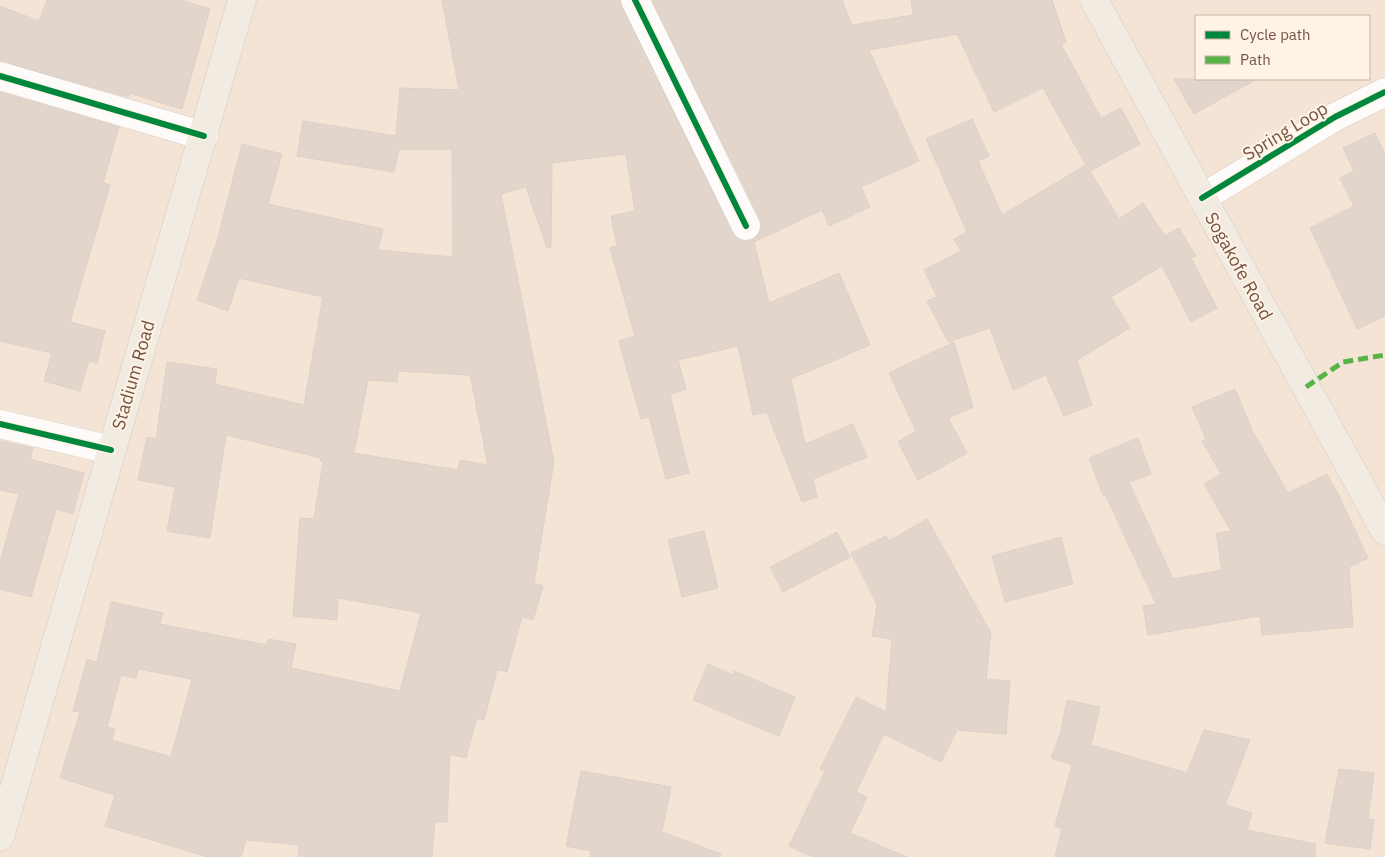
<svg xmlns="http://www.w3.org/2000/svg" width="1385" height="857" font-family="'IBM Plex Sans',sans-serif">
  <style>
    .residential { fill: #f4e4d5; fill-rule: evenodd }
    .building { fill: #e2d6cc; stroke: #dfd0c7; fill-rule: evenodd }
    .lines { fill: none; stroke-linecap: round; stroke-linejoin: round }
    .minor-casing { stroke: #d7cbc3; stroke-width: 29 }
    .major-casing { stroke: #d5c9c2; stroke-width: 29 }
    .minor { stroke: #fefcfb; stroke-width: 28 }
    .major { stroke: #f2ebe2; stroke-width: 28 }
    .quiet { stroke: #59b447; stroke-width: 5; stroke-dasharray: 10 5; stroke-linecap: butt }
    .cycleway-casing { stroke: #fff3e5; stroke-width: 9 }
    .cycleway { stroke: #00873e; stroke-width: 6 }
    .labels { text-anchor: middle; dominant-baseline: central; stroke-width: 4; stroke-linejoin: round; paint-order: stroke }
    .street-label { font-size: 18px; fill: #745245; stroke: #fff3e5 }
  </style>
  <rect width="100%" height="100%" fill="#f6eee4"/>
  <path class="residential" d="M0,0H1385V857H0ZM1196,16H1369V79H1196Z"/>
  <g class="building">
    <polygon points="47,0 181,0 210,9 182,109 129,93 128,97 0,61 0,6 39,21"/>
    <path d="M442,0H620L732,233L738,239L745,242L753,240L759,234L762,227L760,219L652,0H842L852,25L913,15L911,0H1052L1066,42L1061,44L1101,118L1121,108L1140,144L1090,171L1119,219L1143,203L1165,236L1179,228L1196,256L1191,258L1217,308L1191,322L1162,266L1111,297L1130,328L1077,360L1092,405L1064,416L1046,375L1013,390L990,328L948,342L927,301L937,297L924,270L961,251L954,239L967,232L926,139L972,119L989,156L978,161L1002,215L1086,165L1043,88L994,112L957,34L869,50L919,161L861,187L870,207L829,226L822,210L754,242L769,303L839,273L870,345L791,379L805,444L853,424L867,457L813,479L817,497L802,502L767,412L753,415L738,346L678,360L686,389L670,395L689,473L666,479L649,417L641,419L619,341L635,336L610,248L617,246L611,216L635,211L626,154L552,163L551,247L547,248L526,187L501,194L554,462L534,583L543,586L533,620L522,617L507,672L497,670L484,720L477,718L466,758L450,754L447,822H435L432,857H298L299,845L246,840L241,857H208L105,826L115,795L60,778L80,712L73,711L87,659L97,662L111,602L163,613L160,624L267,645L268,639L296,644L291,668L400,691L421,613L338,598L337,620L293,616L300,518L314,519L323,462L320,461L321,458L226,435L210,538L167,531L175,487L138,480L147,437L156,439L167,362L217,369L215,384L304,405L323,297L239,278L228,311L197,300L217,241L242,144L282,154L268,204L383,229L378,250L453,257L452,149H399L394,172L297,156L303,121L396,136L400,88L459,90ZM398,371L470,375L488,465L460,460L458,470L354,453L368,380L397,382ZM138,669L192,679L171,757L112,740L115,729L107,727L121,675L136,678Z"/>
    <polygon points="1174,79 1257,79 1194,114"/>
    <polygon points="0,92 119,127 103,183 110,185 70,322 105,331 97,363 89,361 80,391 44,381 52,353 0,341"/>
    <polygon points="1375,133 1385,154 1385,316 1357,329 1310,228 1354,206 1340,178 1354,171 1343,148"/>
    <polygon points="954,342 973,407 948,418 967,453 918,480 898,442 916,431 889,373"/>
    <polygon points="1235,389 1253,432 1288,493 1327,474 1339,496 1368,558 1349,567 1353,627 1262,635 1260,616 1148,635 1143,606 1156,604 1105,494 1103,495 1089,458 1138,438 1151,474 1129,482 1173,579 1222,570 1216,533 1231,531 1204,484 1221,474 1202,441 1206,439 1192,407"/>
    <polygon points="0,441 33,448 30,459 84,473 73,514 56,509 31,597 0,589 0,562 19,494 0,490"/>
    <polygon points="927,519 991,633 986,679 1010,681 1006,734 957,730 941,762 884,734 885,732 856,792 867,797 850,833 907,857 813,857 789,846 825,771 820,769 856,697 886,712 892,639 872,636 877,605 851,553 886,536 889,541"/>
    <polygon points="704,531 718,588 682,597 668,540"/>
    <polygon points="837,532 850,557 783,592 770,567"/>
    <polygon points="1061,537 1073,584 1005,602 992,556"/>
    <polygon points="708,664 733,675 734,671 795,697 779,736 693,700"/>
    <polygon points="1067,700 1100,707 1091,745 1187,773 1204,730 1250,740 1225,805 1252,813 1247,830 1316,844 1315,857 1055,857 1062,828 1055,826 1072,765 1051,758 1060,735"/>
    <polygon points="1339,769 1374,773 1368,819 1374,820 1370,849 1325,843"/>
    <polygon points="581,771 671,787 662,832 721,854 720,857 590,857 591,851 566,846"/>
  </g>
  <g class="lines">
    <g class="minor-casing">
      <g id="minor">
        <polyline points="635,0 746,226"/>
        <polyline points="0,76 204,136"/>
        <polyline points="1202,198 1335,117 1385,92"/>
        <polyline points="0,424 111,450"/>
      </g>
    </g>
    <g class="major-casing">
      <g id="major">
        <polyline points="1094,0 1385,531"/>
        <polyline points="0,837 242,0"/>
      </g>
    </g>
    <use href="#minor" class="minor"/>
    <use href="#major" class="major"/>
    <polyline class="quiet" points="1306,387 1343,362 1385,355"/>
    <g class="cycleway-casing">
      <g id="cycleway">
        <polyline points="635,0 746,226"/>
        <polyline points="0,76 204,136"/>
        <polyline points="1202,198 1335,117 1385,92"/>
        <polyline points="0,424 111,450"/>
      </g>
    </g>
    <use href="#cycleway" class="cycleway"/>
  </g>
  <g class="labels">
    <g class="street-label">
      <text transform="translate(1285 131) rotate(-31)">Spring Loop</text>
      <text transform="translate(1239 266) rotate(61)">Sogakofe Road</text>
      <text transform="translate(133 375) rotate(-74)">Stadium Road</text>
    </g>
  </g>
  <rect x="1195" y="15" width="175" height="65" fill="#fff3e5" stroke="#c7b3a5"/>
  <rect x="1205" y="31" width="25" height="8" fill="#00873e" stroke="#c7b3a5"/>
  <text x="1240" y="40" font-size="15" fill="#745245">Cycle path</text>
  <rect x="1205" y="56" width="25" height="8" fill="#59b447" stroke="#c7b3a5"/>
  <text x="1240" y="65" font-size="15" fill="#745245">Path</text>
</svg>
